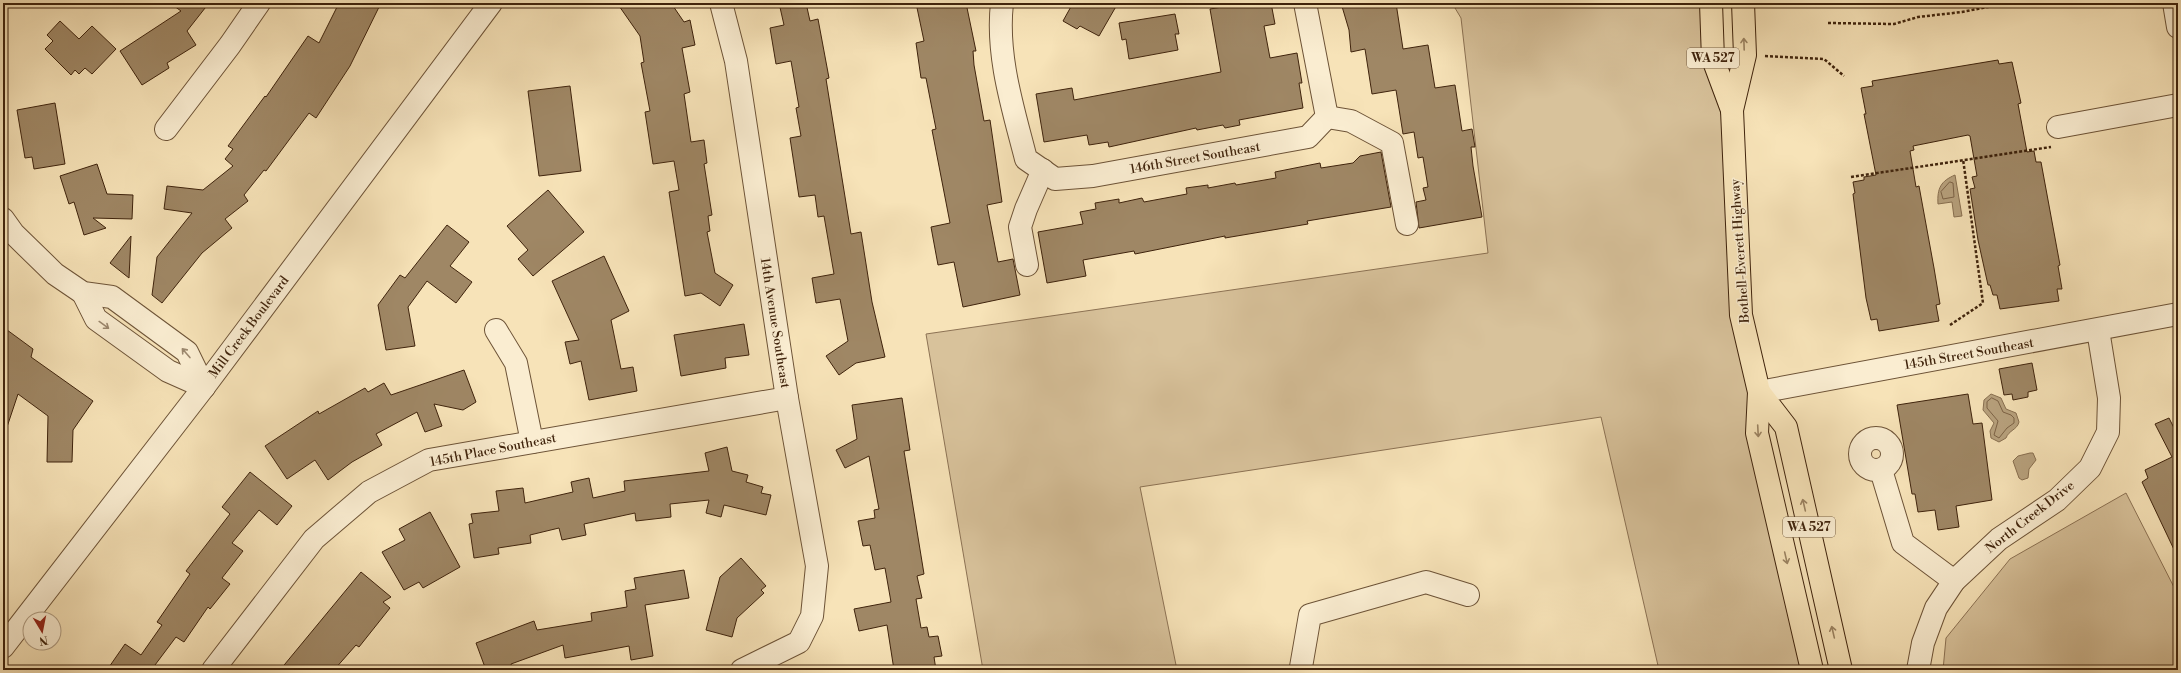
<svg xmlns="http://www.w3.org/2000/svg" width="2181" height="673" font-family="'Libre Bodoni',serif">
  <style>
    .green { fill: #d8c29b; stroke: #8c7254 }
    .water { fill: #b8a27e; stroke: #886f50 }
    .lines { fill: none; stroke-linecap: round; stroke-linejoin: round }
    .shore { stroke: #7c6245; stroke-width: 1 }
    .building { fill: #9f8765; stroke: #3f230c }
    .minor-casing { stroke: #6d5337; stroke-width: 24 }
    .major-casing { stroke: #3f230c; stroke-width: 24 }
    .path { stroke: #3f230c; stroke-width: 2.5; stroke-dasharray: 3 2; stroke-linecap: butt }
    .minor { stroke: #faedd1; stroke-width: 22 }
    .major { stroke: #f7e3b8; stroke-width: 22 }
    .oneway { stroke: #9b8362 }
    .oneway2 { stroke: #9c886e }
    .labels { text-anchor: middle; dominant-baseline: central; stroke-width: 3; stroke-linejoin: round; paint-order: stroke }
    .shield { fill: #faedd1; stroke: #776047; stroke-width: 1 }
    .shield-label { font-size: 12px; font-weight: bold; fill: #3f230c }
    .street-label { font-size: 13px; fill: #3f230c; stroke: #faedd1 }
  </style>
  <rect width="100%" height="100%" fill="#f7e3b8"/>
  <filter id="stains"><feTurbulence type="fractalNoise" baseFrequency=".005" numOctaves="4"/><feColorMatrix values="0 0 0 0 .2 0 0 0 0 .09 0 0 0 0 .02 0 0 0 .5 -.17"/></filter>
  <radialGradient id="worn" r=".72"><stop offset=".6" stop-color="#630" stop-opacity="0"/><stop offset="1" stop-color="#630" stop-opacity=".3"/></radialGradient>
  <g class="green">
    <polygon points="1452,3 1711,3 1732,110 1759,392 1812,670 1659,670 1601,417 1140,487 1177,670 983,670 926,334 1488,253 1461,18"/>
    <polygon points="2126,493 2178,595 2178,670 1943,670 1946,638 2010,559"/>
  </g>
  <g class="water">
    <path d="M1955,175L1962,216L1954,217L1952,202L1938,204C1937,188 1941,181 1955,175Z"/>
    <path d="M1991,394L2001,398L2006,409L2016,413L2019,422C2017,430 2009,430 2006,438L1999,442L1991,438L1990,431L1994,423L1983,410L1984,400Z"/>
    <polygon points="2030,453 2033,453 2036,460 2029,469 2028,478 2022,480 2019,478 2013,461 2018,456"/>
  </g>
  <g class="lines">
    <g class="shore">
      <polygon points="1950,182 1953,183 1954,197 1943,199 1941,192"/>
      <polygon points="1992,398 1998,401 2003,412 2011,415 2014,418 2014,423 2007,428 1999,438 1994,435 1998,421 1987,408 1987,402"/>
    </g>
  </g>
  <g class="building">
    <polygon points="170,3 209,3 187,31 196,45 167,63 169,68 142,85 120,51 181,11"/>
    <polygon points="339,3 381,3 350,66 316,118 309,113 266,171 264,170 244,195 248,201 225,219 232,228 202,253 162,303 152,295 157,257 192,213 164,209 167,186 203,190 233,166 225,159 233,149 228,146 265,96 266,97 308,36 319,43"/>
    <polygon points="617,3 671,3 684,22 690,20 695,45 682,48 690,92 684,94 691,142 704,140 707,163 704,164 712,215 708,216 710,231 707,232 715,273 733,285 720,306 701,293 685,296 669,192 679,190 674,161 653,164 645,112 650,111 641,63 644,62 640,36"/>
    <polygon points="779,3 806,3 810,21 818,19 829,78 826,79 851,234 861,232 872,302 885,357 856,363 839,375 826,356 848,341 840,299 816,303 812,278 834,274 824,216 818,217 815,195 799,197 790,138 801,136 796,108 799,107 791,61 776,64 770,28 784,25"/>
    <polygon points="916,3 966,3 976,51 973,51 974,65 984,121 990,120 1002,202 987,205 998,262 1013,259 1020,295 963,307 954,262 938,265 931,227 950,223 932,130 936,129 926,78 921,78 916,43 924,41"/>
    <polygon points="1073,3 1118,3 1099,36 1080,26 1077,29 1063,21"/>
    <polygon points="1247,3 1271,3 1275,24 1264,26 1270,58 1297,53 1302,83 1299,83 1303,108 1239,120 1240,125 1225,128 1223,125 1197,130 1196,128 1109,147 1108,142 1089,145 1087,135 1044,142 1036,94 1072,88 1074,100 1221,72 1210,9"/>
    <polygon points="1341,3 1396,3 1403,49 1428,45 1435,88 1455,85 1462,131 1472,129 1475,147 1471,147 1473,166 1482,217 1419,228 1416,202 1426,200 1423,188 1428,187 1423,157 1418,158 1414,132 1403,134 1396,90 1372,94 1365,49 1351,52 1349,30"/>
    <polygon points="1175,14 1179,34 1175,34 1178,50 1129,59 1126,39 1122,40 1119,23"/>
    <polygon points="60,21 79,39 92,26 116,49 92,74 85,68 79,74 75,70 71,75 45,49 53,41 47,35"/>
    <polygon points="1998,60 1999,64 2012,62 2021,103 2018,104 2027,152 2034,151 2036,162 2041,162 2060,265 2058,266 2062,289 2057,289 2059,301 2000,309 1997,295 1993,295 1990,285 1988,285 1978,240 1970,189 1975,188 1972,177 1977,176 1970,136 1968,135 1913,146 1914,150 1910,151 1916,187 1919,186 1934,268 1940,304 1936,305 1939,321 1879,331 1877,319 1871,320 1866,298 1853,194 1855,193 1853,182 1864,180 1864,177 1876,175 1864,114 1866,114 1861,88 1873,86 1872,81"/>
    <polygon points="570,86 581,171 539,176 528,91"/>
    <polygon points="55,103 65,164 34,169 32,157 25,158 17,110"/>
    <polygon points="1381,152 1391,207 1307,221 1308,224 1225,238 1225,236 1135,254 1134,251 1083,260 1086,276 1047,283 1038,232 1083,224 1080,212 1096,209 1095,203 1119,199 1119,203 1142,198 1144,202 1187,194 1186,188 1208,185 1208,188 1235,183 1236,185 1276,178 1275,172 1320,163 1321,168 1353,163 1360,156"/>
    <polygon points="97,164 107,194 133,195 132,219 93,218 106,228 84,235 74,202 69,204 60,176"/>
    <polygon points="548,190 584,232 533,276 518,259 528,250 507,226"/>
    <polygon points="447,225 469,242 450,266 472,282 456,303 427,281 408,307 415,346 386,350 378,305 400,275 405,278"/>
    <polygon points="131,236 129,278 110,263"/>
    <polygon points="604,256 629,311 611,320 621,369 633,367 637,391 589,400 581,361 570,364 565,342 579,340 552,281"/>
    <polygon points="744,324 749,355 725,358 726,368 681,376 674,335"/>
    <polygon points="3,327 33,349 31,357 93,401 73,430 72,462 47,462 48,416 18,394 6,430 3,430"/>
    <polygon points="2032,363 2037,390 2028,392 2028,397 2013,400 2012,394 2004,395 1999,369"/>
    <polygon points="464,370 476,402 463,410 434,404 442,426 425,432 417,412 376,434 382,445 352,462 328,480 315,460 287,479 265,446 318,411 319,414 365,388 368,392 384,383 391,395"/>
    <polygon points="1968,394 1973,424 1982,423 1992,500 1956,506 1959,527 1938,530 1935,510 1918,512 1915,494 1912,494 1897,405"/>
    <polygon points="902,398 910,450 904,451 924,574 917,576 922,598 916,599 921,628 927,627 929,637 938,636 942,656 934,657 936,670 894,670 887,625 859,631 854,609 891,602 885,568 875,570 870,545 863,546 858,521 875,518 874,510 879,509 869,456 845,468 836,450 857,439 852,405"/>
    <polygon points="2169,418 2178,436 2178,558 2142,482 2148,478 2145,470 2172,457 2155,424"/>
    <polygon points="727,447 732,471 748,475 746,482 763,487 761,493 771,495 766,515 724,505 721,517 706,513 709,500 670,504 671,517 636,521 635,513 584,524 586,535 562,540 559,528 530,535 531,543 498,548 499,554 474,558 469,524 473,523 471,514 499,511 496,491 523,488 525,503 573,492 571,482 589,478 593,498 625,491 624,481 709,471 705,453"/>
    <polygon points="250,472 292,506 277,525 259,510 232,543 243,551 222,578 230,584 210,609 208,607 184,642 176,637 155,665 162,670 107,670 125,644 141,655 162,625 157,622 190,574 186,571 230,514 222,507"/>
    <polygon points="430,512 460,567 423,588 419,582 404,590 382,552 405,540 399,529"/>
    <polygon points="741,558 766,586 761,590 764,593 737,618 732,637 706,630 720,577"/>
    <polygon points="684,570 689,598 645,605 653,656 631,660 629,646 565,658 563,645 511,664 513,670 486,670 476,643 534,621 537,630 592,621 591,613 627,607 625,591 636,589 634,578"/>
    <polygon points="361,572 391,597 383,602 390,608 359,647 356,645 334,670 280,670"/>
  </g>
  <g class="lines">
    <g class="minor-casing">
      <g id="minor">
        <polyline points="721,3 736,61 787,398 817,566 812,616 799,642 742,670"/>
        <path d="M1002,3C996,56 1013,108 1026,159L1055,179L1093,176L1308,137L1327,117"/>
        <polyline points="1305,3 1327,117"/>
        <polyline points="2174,3 2178,27"/>
        <polyline points="1327,117 1351,121 1392,143 1407,224"/>
        <polyline points="2058,127 2178,105"/>
        <polyline points="166,129 230,45 259,3"/>
        <polyline points="3,219 13,233 55,274 83,293 112,297 187,352 204,387"/>
        <polyline points="1027,265 1020,227 1026,209 1043,170"/>
        <polyline points="83,293 96,319 168,371 204,387"/>
        <polyline points="496,330 516,363 532,442"/>
        <polyline points="1759,392 2178,314"/>
        <circle cx="1876" cy="454" r="16"/>
        <polyline points="1881,470 1903,543 1954,581"/>
        <polyline points="3,647 204,387 491,3"/>
        <polyline points="213,670 314,539 369,492 429,460 787,398"/>
        <polyline points="1302,670 1301,667 1310,615 1426,582 1468,595"/>
        <polyline points="1918,670 1923,643 1936,608 1954,581 1999,539 2057,500 2090,468 2108,432 2109,398 2098,330"/>
      </g>
    </g>
    <g class="major-casing">
      <g id="major">
        <polyline points="1711,3 1713,59 1732,110"/>
        <polyline points="1743,3 1745,55 1732,110 1741,315 1759,392 1757,433 1812,670"/>
        <polyline points="1759,392 1786,427 1841,670"/>
      </g>
    </g>
    <g class="path">
      <polyline points="1828,23 1894,24 1918,17 1962,12 2008,3"/>
      <polyline points="1765,56 1824,59 1844,76"/>
      <polyline points="1851,177 2051,147"/>
      <polyline points="1950,325 1983,303 1963,159"/>
    </g>
    <use href="#minor" class="minor"/>
    <use href="#major" class="major"/>
  </g>
  <defs><path id="oneway-shaft" d="M-6 0H5M1.5-3L5.5 0L1.5 3" fill="none" stroke-width="1.6" stroke-linecap="round" stroke-linejoin="round"/></defs>
  <g class="oneway">
    <use href="#oneway-shaft" transform="translate(1744 44) rotate(-92)"/>
    <use href="#oneway-shaft" transform="translate(1758 431) rotate(87)"/>
    <use href="#oneway-shaft" transform="translate(1804 505) rotate(-103)"/>
    <use href="#oneway-shaft" transform="translate(1786 558) rotate(77)"/>
    <use href="#oneway-shaft" transform="translate(1833 632) rotate(-103)"/>
  </g>
  <g class="oneway2">
    <use href="#oneway-shaft" transform="translate(104 325) rotate(36)"/>
    <use href="#oneway-shaft" transform="translate(186 353) rotate(-131)"/>
  </g>
  <g class="labels">
    <g class="shield">
      <rect x="1687" y="48" width="52" height="20" rx="3"/>
      <rect x="1783" y="517" width="52" height="20" rx="3"/>
    </g>
    <g class="shield-label">
      <text x="1713" y="58">WA 527</text>
      <text x="1809" y="527">WA 527</text>
    </g>
    <g class="street-label">
      <text transform="translate(1195 158) rotate(-10)">146th Street Southeast</text>
      <text transform="translate(1740 251) rotate(-94)">Bothell-Everett Highway</text>
      <text transform="translate(775 323) rotate(81)">14th Avenue Southeast</text>
      <text transform="translate(249 327) rotate(-53)">Mill Creek Boulevard</text>
      <text transform="translate(1969 354) rotate(-10)">145th Street Southeast</text>
      <text transform="translate(493 450) rotate(-11)">145th Place Southeast</text>
      <text transform="translate(2030 517) rotate(-38)">North Creek Drive</text>
    </g>
  </g>
  <rect width="2181" height="673" fill="none" stroke="#f7e3b8" stroke-width="16"/>
  <rect x="4" y="4" width="2173" height="665" fill="none" stroke="#3f230c" stroke-width="2"/>
  <rect x="8" y="8" width="2165" height="657" fill="none" stroke="#3f230c"/>
  <g transform="translate(42 631) rotate(170)"><circle r="19" fill="#faedd1" stroke="#af9c82"/>
  <path d="M0-3L7 15L0 10L-7 15Z" fill="#8f2418"/>
  <text y="-6" font-size="11" font-weight="bold" text-anchor="middle" fill="#3f230c">N</text>
  </g>
  <rect width="100%" height="100%" filter="url(#stains)"/>
  <rect width="100%" height="100%" fill="url(#worn)"/>
</svg>
